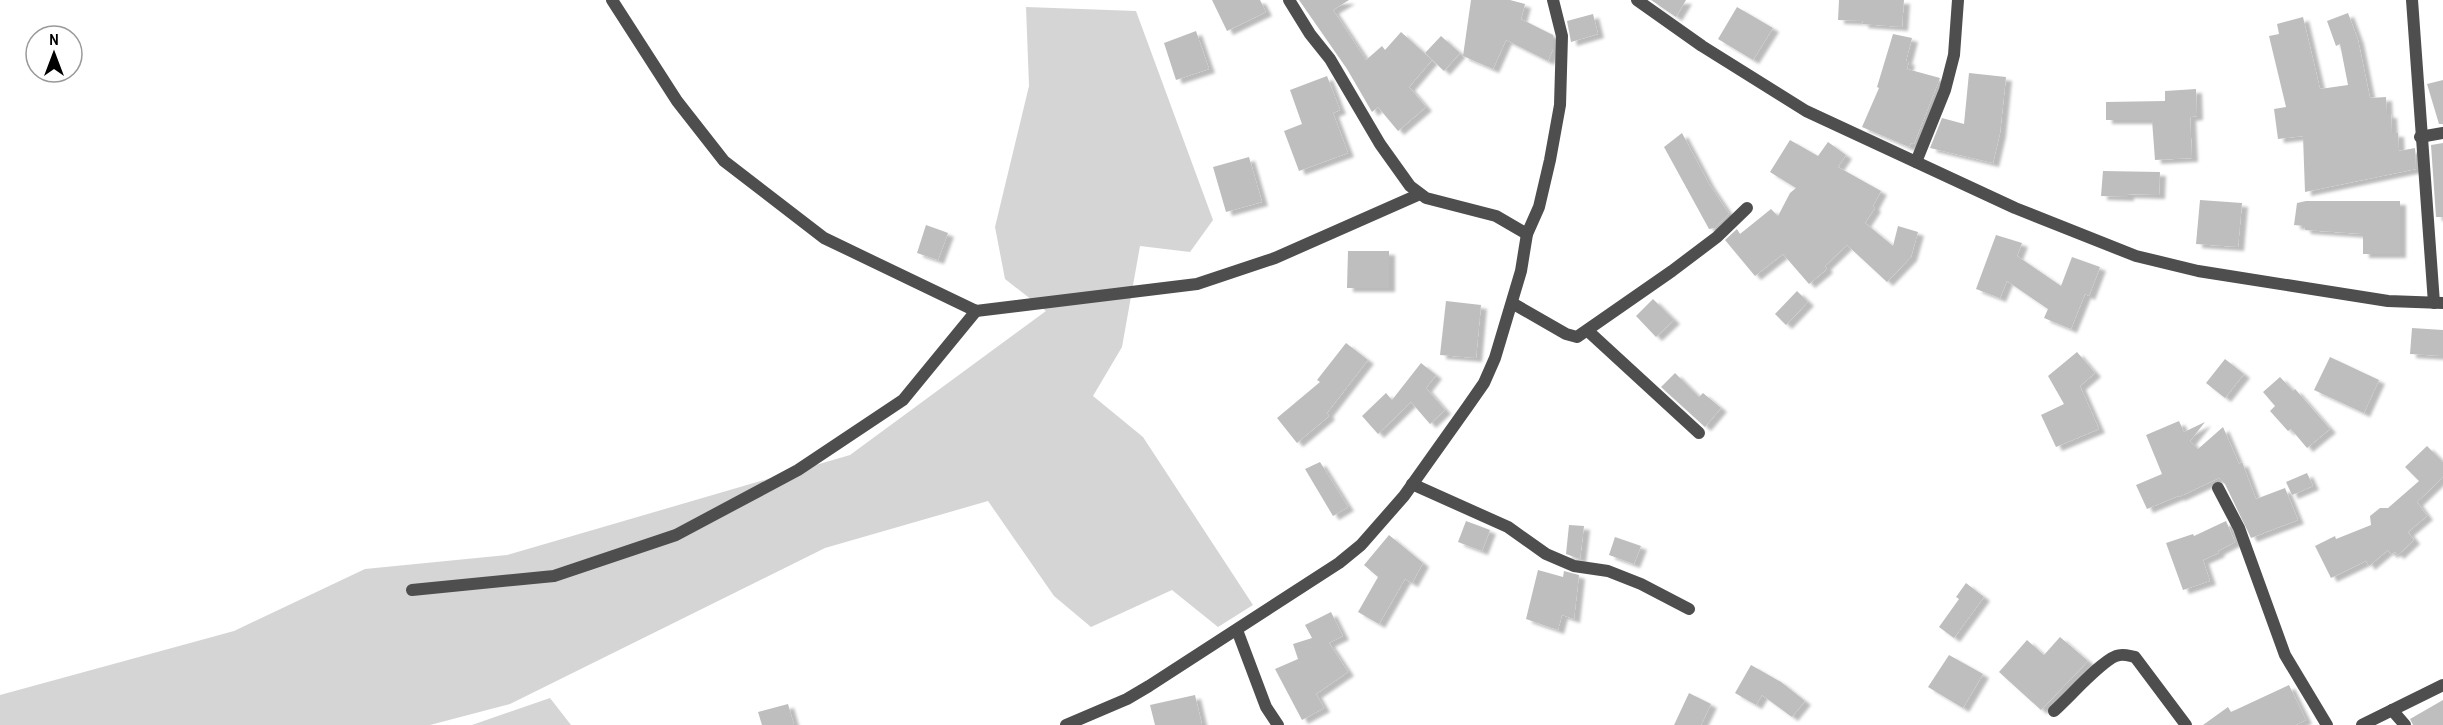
<svg xmlns="http://www.w3.org/2000/svg" width="2443" height="725" font-family="'Archivo Narrow',sans-serif">
  <style>
    .green { fill: #d5d5d5 }
    .building { fill: #bebebe; filter: url(#shadow) }
    .lines { fill: none; stroke-linecap: round; stroke-linejoin: round }
    .street { stroke: #4e4e4e; stroke-width: 12 }
  </style>
  <defs>
    <filter id="shadow"><feDropShadow dx="6" dy="4" stdDeviation="1.5" flood-color="#0004"/></filter>
  </defs>
  <rect width="100%" height="100%" fill="#fff"/>
  <g class="green">
    <polygon points="1026,7 1136,11 1213,220 1190,252 1140,246 1122,347 1093,396 1143,437 1253,605 1218,627 1172,590 1091,627 1054,596 988,501 825,548 510,704 430,725 0,725 0,695 234,631 365,569 507,555 850,455 1046,311 1005,279 995,227 1029,86"/>
    <polygon points="550,698 571,725 472,725"/>
  </g>
  <g class="building">
    <polygon points="1212,0 1260,0 1266,12 1227,31"/>
    <polygon points="1299,0 1349,0 1333,10 1366,60 1382,46 1385,50 1401,32 1432,60 1409,87 1426,107 1398,131 1378,107 1372,112 1347,69"/>
    <polygon points="1471,0 1510,0 1525,4 1521,19 1553,35 1553,49 1548,61 1506,40 1493,69 1463,56"/>
    <polygon points="1651,0 1686,0 1676,17"/>
    <polygon points="1839,0 1904,0 1902,27 1862,24 1863,21 1838,20"/>
    <polygon points="1737,7 1773,28 1753,60 1718,39"/>
    <polygon points="2348,13 2358,40 2370,98 2386,97 2387,114 2391,114 2392,133 2398,133 2399,151 2415,148 2416,169 2305,192 2303,136 2278,139 2274,109 2286,107 2269,36 2279,34 2277,24 2303,17 2320,89 2348,85 2340,44 2336,46 2327,21"/>
    <polygon points="1593,14 1598,34 1571,42 1567,21"/>
    <polygon points="1196,31 1209,69 1176,80 1164,43"/>
    <polygon points="1893,34 1912,38 1906,61 1909,61 1907,69 1940,78 1914,144 1911,143 1909,147 1862,127 1879,88 1877,87"/>
    <polygon points="1441,36 1460,53 1444,71 1425,53"/>
    <polygon points="1969,73 2006,77 2000,133 1993,163 1930,148 1942,118 1964,124"/>
    <polygon points="1327,76 1340,110 1333,113 1348,153 1299,171 1284,131 1302,124 1290,90"/>
    <polygon points="2443,80 2443,124 2439,124 2427,84"/>
    <polygon points="2196,89 2197,116 2190,117 2192,158 2155,160 2152,120 2106,120 2106,102 2165,101 2165,91"/>
    <polygon points="1682,133 1709,184 1729,214 1715,228 1709,229 1664,147"/>
    <polygon points="1790,140 1818,156 1828,142 1846,155 1838,167 1881,191 1873,206 1875,208 1865,223 1893,246 1898,226 1918,232 1911,257 1887,282 1847,245 1825,266 1827,269 1809,284 1783,254 1755,276 1725,240 1737,229 1740,234 1771,209 1778,216 1790,193 1796,188 1770,172"/>
    <polygon points="2443,143 2443,217 2436,217 2431,145"/>
    <polygon points="1249,157 1262,202 1226,212 1213,167"/>
    <polygon points="2103,171 2160,172 2159,195 2128,194 2128,197 2101,196"/>
    <polygon points="2200,200 2242,203 2238,247 2196,244"/>
    <polygon points="2306,201 2400,201 2400,254 2363,254 2363,234 2305,230 2304,226 2294,225 2297,203"/>
    <polygon points="926,225 948,233 938,260 917,253"/>
    <polygon points="1996,235 2022,243 2017,256 2061,286 2072,257 2100,267 2089,296 2085,294 2071,329 2044,318 2048,309 2007,281 2000,298 1976,289"/>
    <polygon points="1348,251 1389,251 1389,288 1347,288"/>
    <polygon points="1797,291 1808,302 1786,325 1775,314"/>
    <polygon points="1653,299 1674,320 1656,337 1636,316"/>
    <polygon points="1446,301 1481,305 1476,358 1440,355"/>
    <polygon points="2412,328 2443,330 2443,356 2410,354"/>
    <polygon points="1346,343 1368,360 1327,413 1329,416 1297,443 1277,418 1320,382 1317,380"/>
    <polygon points="2077,352 2095,373 2080,386 2099,429 2056,447 2041,415 2064,404 2048,376"/>
    <polygon points="2330,357 2379,380 2364,413 2314,390"/>
    <polygon points="2225,359 2244,374 2225,398 2206,383"/>
    <polygon points="1421,363 1436,375 1426,388 1445,410 1430,424 1411,402 1378,434 1362,416 1386,393 1392,400"/>
    <polygon points="1675,373 1699,397 1703,393 1721,408 1705,427 1661,387"/>
    <polygon points="2280,377 2293,391 2295,389 2330,429 2307,448 2291,429 2288,431 2270,411 2275,406 2263,392"/>
    <polygon points="2179,421 2184,432 2205,422 2190,441 2198,449 2223,427 2239,464 2242,462 2256,499 2285,488 2298,520 2251,538 2225,484 2219,478 2179,497 2178,496 2147,509 2136,485 2162,474 2146,435"/>
    <polygon points="2427,446 2443,462 2443,477 2417,502 2427,516 2408,532 2414,540 2398,555 2395,552 2391,554 2388,550 2369,566 2366,561 2331,578 2315,546 2335,536 2336,539 2371,525 2370,516 2380,508 2388,508 2419,481 2405,467"/>
    <polygon points="1320,462 1348,507 1333,516 1305,469"/>
    <polygon points="2307,473 2313,486 2292,495 2286,482"/>
    <polygon points="1466,521 1490,530 1482,551 1458,542"/>
    <polygon points="2226,521 2235,542 2218,551 2219,553 2203,560 2210,581 2183,590 2166,543 2193,534 2194,536"/>
    <polygon points="1569,525 1584,526 1580,559 1566,554"/>
    <polygon points="1389,535 1423,563 1412,583 1405,579 1379,624 1358,612 1378,577 1364,565"/>
    <polygon points="1615,537 1641,546 1634,564 1609,555"/>
    <polygon points="1538,570 1563,577 1564,571 1579,575 1574,619 1562,615 1558,630 1526,619"/>
    <polygon points="1966,583 1984,597 1954,638 1939,627 1959,599 1956,597"/>
    <polygon points="1331,612 1343,636 1329,643 1348,672 1316,694 1324,708 1302,720 1275,669 1298,659 1293,644 1312,638 1305,625"/>
    <polygon points="2060,637 2088,661 2041,710 1999,672 2027,640 2044,655"/>
    <polygon points="1949,655 1983,674 1963,708 1928,687"/>
    <polygon points="1751,665 1781,682 1805,701 1792,717 1762,695 1756,705 1735,693"/>
    <polygon points="2289,685 2306,720 2296,725 2203,725 2228,707 2231,712"/>
    <polygon points="1689,693 1711,704 1701,725 1674,725"/>
    <polygon points="1195,695 1202,725 1155,725 1150,705"/>
    <polygon points="2443,700 2443,725 2413,725 2410,719"/>
    <polygon points="788,704 794,725 762,725 758,712"/>
  </g>
  <g class="lines">
    <g class="street">
      <polyline points="612,0 677,101 724,161 824,238 976,311 1197,284 1275,258 1420,194"/>
      <polyline points="1289,0 1310,34 1330,59 1380,144 1410,186 1426,198 1496,216 1527,234"/>
      <polyline points="1637,0 1702,46 1806,111 2015,208 2136,256 2198,271 2388,301 2443,303"/>
      <polyline points="2412,0 2434,303"/>
      <polyline points="2420,137 2443,133"/>
      <polyline points="1916,162 1945,90 1954,55 1958,0"/>
      <polyline points="1512,303 1566,334 1577,337 1672,271 1717,237 1747,208"/>
      <polyline points="1588,331 1699,433"/>
      <polyline points="1412,484 1508,527 1546,554 1574,566 1608,571 1641,584 1689,609"/>
      <polyline points="2218,488 2239,528 2285,655 2327,725"/>
      <polyline points="412,590 554,576 676,535 798,470 903,400 976,311"/>
      <polyline points="1237,630 1266,707 1278,725"/>
      <polyline points="2392,710 2405,725"/>
      <path d="M2054,711C2069,698 2100,662 2116,656C2123,653 2129,656 2135,657L2186,725"/>
      <polyline points="1066,725 1127,699 1149,686 1339,563 1361,545 1404,496 1468,406 1484,383 1495,358 1521,271 1527,234 1539,207 1550,160 1560,105 1562,36 1553,0"/>
      <polyline points="2362,725 2443,685"/>
    </g>
  </g>
  <g transform="translate(54 54)"><circle r="28" fill="#ffffff" stroke="#999999" stroke-width="1.5"/>
  <path d="M0-4.5L10 22L0 15L-10 22Z" fill="#000000"/>
  <text y="-9" font-size="16" font-weight="bold" text-anchor="middle" fill="#000000">N</text>
  </g>
</svg>
